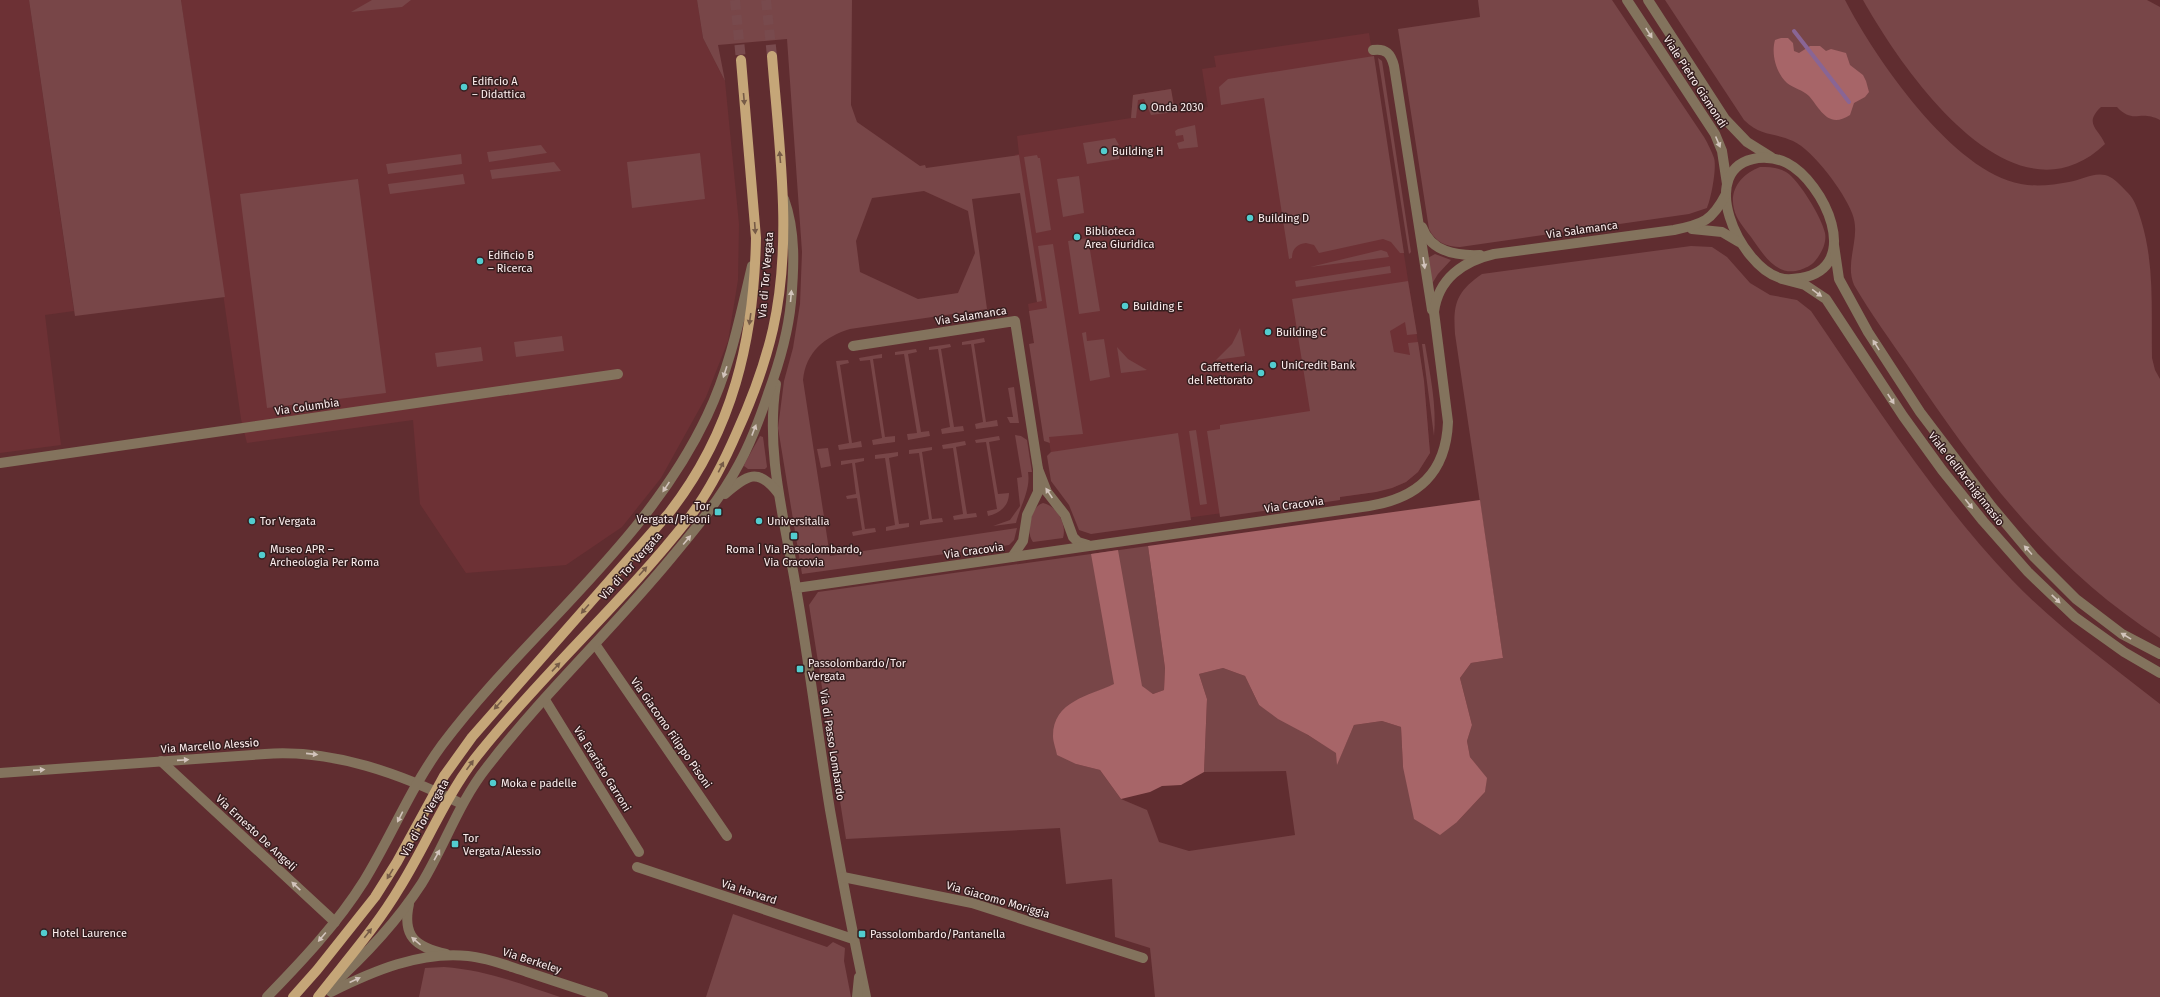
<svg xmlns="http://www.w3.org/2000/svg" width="2160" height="997" font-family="'Fira Sans',sans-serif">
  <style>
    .built { fill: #6d3135 }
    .green { fill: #784648; fill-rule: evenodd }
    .forest { fill: #a76568 }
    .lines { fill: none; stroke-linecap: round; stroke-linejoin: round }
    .stream { stroke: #896595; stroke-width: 4 }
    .major-tunnel { stroke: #784a4d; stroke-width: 10; stroke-dasharray: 10 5; stroke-linecap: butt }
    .minor { stroke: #83735d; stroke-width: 10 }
    .major { stroke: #c5a678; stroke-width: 10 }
    .oneway { fill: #d2c4bc }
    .oneway2 { fill: #765b47 }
    .poi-dot { fill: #52cdcf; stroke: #361e1f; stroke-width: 1.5 }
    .labels { text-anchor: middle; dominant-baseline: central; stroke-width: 3; stroke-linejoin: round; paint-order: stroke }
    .poi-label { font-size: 11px; fill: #fdefef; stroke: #361e1f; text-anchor: start }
    .street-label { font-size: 11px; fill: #fdefef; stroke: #361e1f }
  </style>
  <rect width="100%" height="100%" fill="#602d30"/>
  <g class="built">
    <polygon points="0,0 29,0 74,311 45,315 61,445 0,453"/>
    <polygon points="181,0 697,0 703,38 725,81 739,224 738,280 728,341 706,397 661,478 622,527 566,565 466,573 420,504 413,420 247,443 241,419"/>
    <polygon points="1369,33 1424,381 1430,453 1418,472 1406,482 1392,488 1376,492 1113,528 1054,473 1028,304 1037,302 1015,155 1019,154 1017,136 1131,118 1133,95 1171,89 1175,112 1208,107 1202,69 1216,67 1214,56"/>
  </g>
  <g class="green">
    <polygon points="29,0 181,0 225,297 75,316"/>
    <polygon points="372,0 411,0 402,7 351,12"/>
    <path d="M697,0H852L851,105L857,122L920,166L925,165L926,168L1019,155L1042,301L1037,302L1020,193L972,199L987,309L850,329C824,337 806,352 803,380L830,556L1017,528L1014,540L1009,545L802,574L778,428L784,381L793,348L800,304L802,252L787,39L718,45L725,81L703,38ZM924,191L968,211L975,253L958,293L918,299L860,272L856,241L872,198Z"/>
    <path d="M1478,0H1612L1704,137C1708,144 1711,150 1714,158C1717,168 1711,199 1707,208L1689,214L1460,247C1447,247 1435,242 1429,229L1398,29L1480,17Z"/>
    <path d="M1665,0H1845C1875,58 1953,172 2021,184C2036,187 2054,185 2069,182C2082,180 2097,170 2110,177C2116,180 2123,188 2128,193C2135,200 2138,210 2141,220C2155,265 2151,311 2152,358L2155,370L2160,379V638C2052,569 1980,473 1910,369C1891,341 1871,314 1854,285C1844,261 1862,237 1852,213C1844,192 1814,151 1793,141C1774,132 1761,137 1744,120Z"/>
    <path d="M1863,0H2147L2160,7V120C2139,109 2134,125 2117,107H2101C2083,124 2099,129 2105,144C2013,232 1903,71 1863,0Z"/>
    <path d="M1374,56L1404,253H1400L1391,242L1383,239L1319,253L1314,245L1306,243C1297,244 1292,249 1292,258L1289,259L1264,98L1221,105L1219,87L1228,79Z"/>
    <polygon points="1378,58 1382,61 1411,252 1409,254"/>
    <polygon points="1171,89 1175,112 1151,115 1144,99 1138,100 1136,118 1131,118 1133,95"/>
    <polygon points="1195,125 1198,147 1179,149 1177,143 1184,141 1183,135 1176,136 1175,131 1178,129"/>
    <polygon points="1115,138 1119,145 1112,146 1113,152 1120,151 1119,159 1087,164 1083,143"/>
    <polygon points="541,145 547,153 489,162 487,152"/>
    <polygon points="700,153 705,199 632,208 627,162"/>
    <polygon points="461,154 462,164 388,174 386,164"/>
    <polygon points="1037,155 1038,158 1040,158 1051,230 1036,233 1024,157"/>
    <polygon points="554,162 561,171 492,179 490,170"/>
    <path d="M1760,167C1769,167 1777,167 1786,172C1799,180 1822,218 1825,233C1827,243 1821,254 1815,261C1811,266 1805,268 1800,270C1776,277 1763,254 1751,237C1745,229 1736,219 1734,209C1729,189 1742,174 1760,167Z"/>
    <polygon points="463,174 465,184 390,194 388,184"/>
    <polygon points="1079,176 1084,213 1063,217 1057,179"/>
    <polygon points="358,179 386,393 267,408 240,194"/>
    <polygon points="1088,238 1100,311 1079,314 1068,241"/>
    <polygon points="1053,244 1083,434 1049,437 1050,443 1044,441 1029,344 1034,343 1029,311 1047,308 1038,246"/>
    <path d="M1691,246L1712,247L1727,257L1750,283L1770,295L1797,300L1811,311C1874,403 1934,498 2012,580C2056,626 2109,664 2160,704V997H1155L1150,948L1115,937L1112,879L1066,884L1060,828L846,839L809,605L818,592L1148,546L1165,668L1164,690L1153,694C1133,680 1117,683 1096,692L1076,764L1100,770L1121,799L1147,810L1159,842L1189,851L1295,835L1286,771L1204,772L1207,699L1199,674L1223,668L1245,676L1259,705L1337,753V764L1354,725L1382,721L1401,727L1403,767L1457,822L1485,792L1486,778L1470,757L1467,741L1472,725L1460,678L1471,663L1503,658L1455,334C1453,304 1456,292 1482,274Z"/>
    <polygon points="1381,250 1387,252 1389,257 1310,267"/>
    <polygon points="1435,254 1451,260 1438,274 1430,287 1426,259"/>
    <polygon points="1390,266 1391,273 1296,287 1295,281"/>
    <polygon points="1408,281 1417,334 1407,335 1405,322 1390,331 1394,352 1410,355 1408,343 1418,342 1424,381 1430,453 1418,472 1406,482 1392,488 1376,492 1340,497 1340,500 1220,517 1207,431 1220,429 1220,425 1310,411 1292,299"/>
    <polygon points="1240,328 1245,356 1216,360 1232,344"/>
    <polygon points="1086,332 1087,341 1104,339 1110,377 1090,381 1082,333"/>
    <polygon points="562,336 564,351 516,357 514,342"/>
    <polygon points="984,338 985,342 974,344 986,422 997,420 998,426 976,429 975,424 983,422 971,344 962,345 962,342"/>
    <polygon points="950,344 951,347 941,349 954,427 963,426 964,431 942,434 941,429 950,427 938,349 929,350 929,347"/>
    <path d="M1422,344H1425C1430,374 1437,406 1434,436Z"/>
    <polygon points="481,347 483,361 437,367 435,353"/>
    <polygon points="1117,347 1128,359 1147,370 1121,373"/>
    <polygon points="916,349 917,352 908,354 921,432 929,431 930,436 908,440 907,434 917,433 904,354 895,355 895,352"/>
    <polygon points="882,354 882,358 873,359 885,437 895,436 895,442 873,445 872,440 882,438 870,360 860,361 859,358"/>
    <polygon points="848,360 849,363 840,365 852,443 861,441 862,447 839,450 838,445 849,443 836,361"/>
    <polygon points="1014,387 1019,423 1010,423 1007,417 1013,417 1008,388"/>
    <polygon points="1196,430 1207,504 1200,505 1189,431"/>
    <polygon points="1178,433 1191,520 1091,534 1079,530 1069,505 1051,481 1047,456 1051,452"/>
    <path d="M1015,435L1021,436L1027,440L1032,472H1028C1031,490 1020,506 1016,523L993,526L1010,520L1020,506L1017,478L1022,477Z"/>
    <polygon points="760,436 763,437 767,467 765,469 748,469 744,466 745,463"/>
    <path d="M999,436L1000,440L989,442L998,494L1009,493C1009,506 1000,513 988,516L987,511L997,509L986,442L976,443L975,440Z"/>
    <polygon points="965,441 966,445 956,447 967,514 976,513 977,517 954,520 953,516 963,514 953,448 943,449 942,445"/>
    <polygon points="932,447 932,450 922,452 932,519 942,518 943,522 920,525 920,521 929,519 919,453 909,454 909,450"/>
    <polygon points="828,448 831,466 821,468 817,449"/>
    <polygon points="898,452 898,456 889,458 899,524 909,523 909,527 886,531 886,527 895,525 885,458 875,459 875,455"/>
    <polygon points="864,458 864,461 855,463 865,529 875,528 876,532 853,536 852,532 862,530 857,498 847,499 846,496 856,494 852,463 841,465 841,461"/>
    <path d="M1043,503C1057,506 1067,524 1063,538L1033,542C1025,532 1031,506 1043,503Z"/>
    <polygon points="733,914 827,947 833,942 845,948 844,961 851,997 706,997"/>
    <path d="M444,967C486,970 521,984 560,997H419L425,968Z"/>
  </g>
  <g class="forest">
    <path d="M1781,38H1788L1793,43L1794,51L1799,53L1810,46H1820L1826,51L1831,49L1846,53L1850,65L1863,75L1866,81L1869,92L1865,97L1854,103L1850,115C1828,129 1821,110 1809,96C1803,90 1793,88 1787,83C1776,73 1771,54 1775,40Z"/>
    <path d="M1480,500L1503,658L1471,663L1460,678L1472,725L1467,741L1470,757L1487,778L1485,792L1457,822L1440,835L1414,819L1403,767L1401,727L1382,721L1354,725L1337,765L1336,753L1308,735L1278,719L1259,705L1245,676L1223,668L1199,674L1207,699L1204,772L1181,785L1162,786L1150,792L1121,799L1100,770L1076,764L1057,755C1056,749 1053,742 1053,736C1053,701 1089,696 1114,684L1091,554L1118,550L1142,686L1153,694L1164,690L1165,668L1148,546Z"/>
  </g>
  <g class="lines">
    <polyline class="stream" points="1794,31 1849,102"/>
    <g class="major-tunnel">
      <polyline points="735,0 741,60"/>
      <polyline points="766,0 772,56"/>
    </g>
    <g class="minor">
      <polyline points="1627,0 1715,134 1722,151 1727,184"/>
      <polyline points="1648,0 1725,119 1747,142 1771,157"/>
      <path d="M1373,50C1386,48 1391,54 1394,66L1432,310"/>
      <path d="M1758,158C1768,157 1777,158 1787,163C1824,182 1864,267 1801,278C1795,279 1786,280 1780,278C1739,266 1694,167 1758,158Z"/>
      <path d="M1422,227C1431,252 1456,256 1480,255"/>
      <polyline points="1692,229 1722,232 1739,242"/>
      <polyline points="1834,245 1839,279 1868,332 1920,412 1992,507 2034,557 2076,599 2122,634 2160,654"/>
      <polyline points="1782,279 1805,285 1826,299 1903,416 1942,470 1983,521 2028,572 2075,617 2124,652 2160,673"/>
      <polyline points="853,346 1015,321 1038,469"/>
      <path d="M776,384C765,452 785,521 796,588C809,662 818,736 830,810C841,873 853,935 866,997"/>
      <polyline points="0,463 618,374"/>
      <path d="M725,494C747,475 758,467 778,493"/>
      <polyline points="1012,557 1023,541 1027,515 1038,492 1038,469 1047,492 1065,515 1073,537 1078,542 1088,545"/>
      <path d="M796,588L1369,506C1418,498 1446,473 1448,422L1434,312C1438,279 1463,261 1494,254L1674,230C1703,224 1712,221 1726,194"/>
      <polyline points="595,644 727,836"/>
      <polyline points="545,700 639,852"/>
      <polyline points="161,761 335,922"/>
      <path d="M0,773L265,754C334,749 401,774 462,804"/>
      <polyline points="637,867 853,939"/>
      <polyline points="843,877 972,903 1143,958"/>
      <path d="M409,904C402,936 415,947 446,954"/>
      <path d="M328,989C364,957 396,923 422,883C445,845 459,802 487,767C544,693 613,629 672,557C697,527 721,498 739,464C751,442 760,418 768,394C779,364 788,335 791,302C794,268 796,232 784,199"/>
      <path d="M331,992C373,971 420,951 468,956C489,958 508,966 527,972C552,980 578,989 603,997"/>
      <path d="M267,997C302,961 337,924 364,881C391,837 411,787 442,745C526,633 646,545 707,416C730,368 740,317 752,266"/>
      <polyline points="857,997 859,977"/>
    </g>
    <g class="major">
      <path d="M293,997L317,970L375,897L397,862L444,776L472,737L669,513C733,431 754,340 756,238L741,60"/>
      <path d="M318,997C346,961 377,926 400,887C428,842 447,792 481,751C546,670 625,600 689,518C709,492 724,462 737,432C752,399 765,364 773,329C793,240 779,146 772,56"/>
    </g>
  </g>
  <defs><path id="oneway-solid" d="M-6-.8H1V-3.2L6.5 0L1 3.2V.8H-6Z"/></defs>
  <g class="oneway">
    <use href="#oneway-solid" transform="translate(1649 33) rotate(57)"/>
    <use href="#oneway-solid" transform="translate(1718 142) rotate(67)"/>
    <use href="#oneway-solid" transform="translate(1424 263) rotate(81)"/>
    <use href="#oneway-solid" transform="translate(1817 293) rotate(36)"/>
    <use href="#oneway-solid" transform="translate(791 296) rotate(-85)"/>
    <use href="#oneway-solid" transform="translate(1876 345) rotate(-122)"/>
    <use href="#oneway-solid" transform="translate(725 372) rotate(108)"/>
    <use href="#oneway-solid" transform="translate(1891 399) rotate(57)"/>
    <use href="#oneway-solid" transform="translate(754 430) rotate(-69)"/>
    <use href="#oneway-solid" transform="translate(666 487) rotate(124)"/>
    <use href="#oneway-solid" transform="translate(1049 493) rotate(-124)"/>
    <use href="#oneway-solid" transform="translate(1969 504) rotate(51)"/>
    <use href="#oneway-solid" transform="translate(687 540) rotate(-50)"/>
    <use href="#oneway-solid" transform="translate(2028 550) rotate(-132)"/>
    <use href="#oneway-solid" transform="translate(2056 599) rotate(44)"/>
    <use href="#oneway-solid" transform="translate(2126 636) rotate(-149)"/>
    <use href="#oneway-solid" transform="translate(312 754) rotate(6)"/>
    <use href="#oneway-solid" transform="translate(183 760) rotate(-4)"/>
    <use href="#oneway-solid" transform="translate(39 770) rotate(-4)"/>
    <use href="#oneway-solid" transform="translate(400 817) rotate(117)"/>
    <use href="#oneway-solid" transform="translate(437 855) rotate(-61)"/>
    <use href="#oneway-solid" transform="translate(296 886) rotate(-137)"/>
    <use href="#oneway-solid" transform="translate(322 937) rotate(130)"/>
    <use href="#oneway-solid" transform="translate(416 941) rotate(-140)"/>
    <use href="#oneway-solid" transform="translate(355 980) rotate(-25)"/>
  </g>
  <g class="oneway2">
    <use href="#oneway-solid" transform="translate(744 99) rotate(85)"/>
    <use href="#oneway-solid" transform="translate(780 157) rotate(-95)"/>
    <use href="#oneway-solid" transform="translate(755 228) rotate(86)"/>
    <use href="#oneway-solid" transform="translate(750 319) rotate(98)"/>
    <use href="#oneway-solid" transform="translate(721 467) rotate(-63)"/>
    <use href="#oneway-solid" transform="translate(643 571) rotate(-48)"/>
    <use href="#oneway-solid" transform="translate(585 609) rotate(131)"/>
    <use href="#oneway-solid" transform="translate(556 667) rotate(-47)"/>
    <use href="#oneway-solid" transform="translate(498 705) rotate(132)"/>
    <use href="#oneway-solid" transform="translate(470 765) rotate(-54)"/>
    <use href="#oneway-solid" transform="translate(390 874) rotate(121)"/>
    <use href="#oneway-solid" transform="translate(368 933) rotate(-52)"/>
  </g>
  <g class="poi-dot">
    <circle cx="464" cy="87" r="4"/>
    <circle cx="1143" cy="107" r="4"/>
    <circle cx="1104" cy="151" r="4"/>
    <circle cx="1250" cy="218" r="4"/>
    <circle cx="1077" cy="237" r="4"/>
    <circle cx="480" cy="261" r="4"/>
    <circle cx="1125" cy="306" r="4"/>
    <circle cx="1268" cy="332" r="4"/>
    <circle cx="1273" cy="365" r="4"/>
    <circle cx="1261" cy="373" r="4"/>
    <rect x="714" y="508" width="8" height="8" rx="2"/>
    <circle cx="252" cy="521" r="4"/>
    <circle cx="759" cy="521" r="4"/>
    <rect x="790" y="532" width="8" height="8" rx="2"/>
    <circle cx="262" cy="555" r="4"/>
    <rect x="796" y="665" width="8" height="8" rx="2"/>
    <circle cx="493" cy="783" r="4"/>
    <rect x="451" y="840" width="8" height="8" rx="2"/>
    <circle cx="44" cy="933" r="4"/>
    <rect x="858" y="930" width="8" height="8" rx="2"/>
  </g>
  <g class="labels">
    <g class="poi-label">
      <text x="472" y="81">Edificio A<tspan x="472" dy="13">– Didattica</tspan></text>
      <text x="1151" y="107">Onda 2030</text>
      <text x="1112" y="151">Building H</text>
      <text x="1258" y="218">Building D</text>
      <text x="1085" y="231">Biblioteca<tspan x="1085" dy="13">Area Giuridica</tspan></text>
      <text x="488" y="255">Edificio B<tspan x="488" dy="13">– Ricerca</tspan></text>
      <text x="1133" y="306">Building E</text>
      <text x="1276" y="332">Building C</text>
      <text x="1281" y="365">UniCredit Bank</text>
      <text x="1253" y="367" text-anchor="end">Caffetteria<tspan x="1253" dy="13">del Rettorato</tspan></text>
      <text x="710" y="506" text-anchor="end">Tor<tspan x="710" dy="13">Vergata/Pisoni</tspan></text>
      <text x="260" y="521">Tor Vergata</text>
      <text x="767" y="521">Universitalia</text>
      <text x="270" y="549">Museo APR –<tspan x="270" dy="13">Archeologia Per Roma</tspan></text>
      <text x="794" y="549" text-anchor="middle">Roma | Via Passolombardo,<tspan x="794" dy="13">Via Cracovia</tspan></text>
      <text x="808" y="663">Passolombardo/Tor<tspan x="808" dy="13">Vergata</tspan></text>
      <text x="501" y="783">Moka e padelle</text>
      <text x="463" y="838">Tor<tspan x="463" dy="13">Vergata/Alessio</tspan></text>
      <text x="52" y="933">Hotel Laurence</text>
      <text x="870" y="934">Passolombardo/Pantanella</text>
    </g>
    <g class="street-label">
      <text transform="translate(1695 82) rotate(57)">Viale Pietro Gismondi</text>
      <text transform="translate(1582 230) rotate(-8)">Via Salamanca</text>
      <text transform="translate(766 275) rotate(-85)">Via di Tor Vergata</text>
      <text transform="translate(971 316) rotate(-9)">Via Salamanca</text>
      <text transform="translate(307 407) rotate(-8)">Via Columbia</text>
      <text transform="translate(1966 479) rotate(52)">Viale dell'Archiginnasio</text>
      <text transform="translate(1294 505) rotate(-8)">Via Cracovia</text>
      <text transform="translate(974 551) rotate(-8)">Via Cracovia</text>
      <text transform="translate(631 566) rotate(-48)">Via di Tor Vergata</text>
      <text transform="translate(671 733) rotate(55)">Via Giacomo Filippo Pisoni</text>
      <text transform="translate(832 745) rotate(81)">Via di Passo Lombardo</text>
      <text transform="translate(210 746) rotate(-4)">Via Marcello Alessio</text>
      <text transform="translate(602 769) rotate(58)">Via Evaristo Garroni</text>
      <text transform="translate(425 818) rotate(-61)">Via di Tor Vergata</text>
      <text transform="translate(256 833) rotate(43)">Via Ernesto De Angeli</text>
      <text transform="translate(749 892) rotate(18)">Via Harvard</text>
      <text transform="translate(998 900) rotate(16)">Via Giacomo Moriggia</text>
      <text transform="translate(532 961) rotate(18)">Via Berkeley</text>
    </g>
  </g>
</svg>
